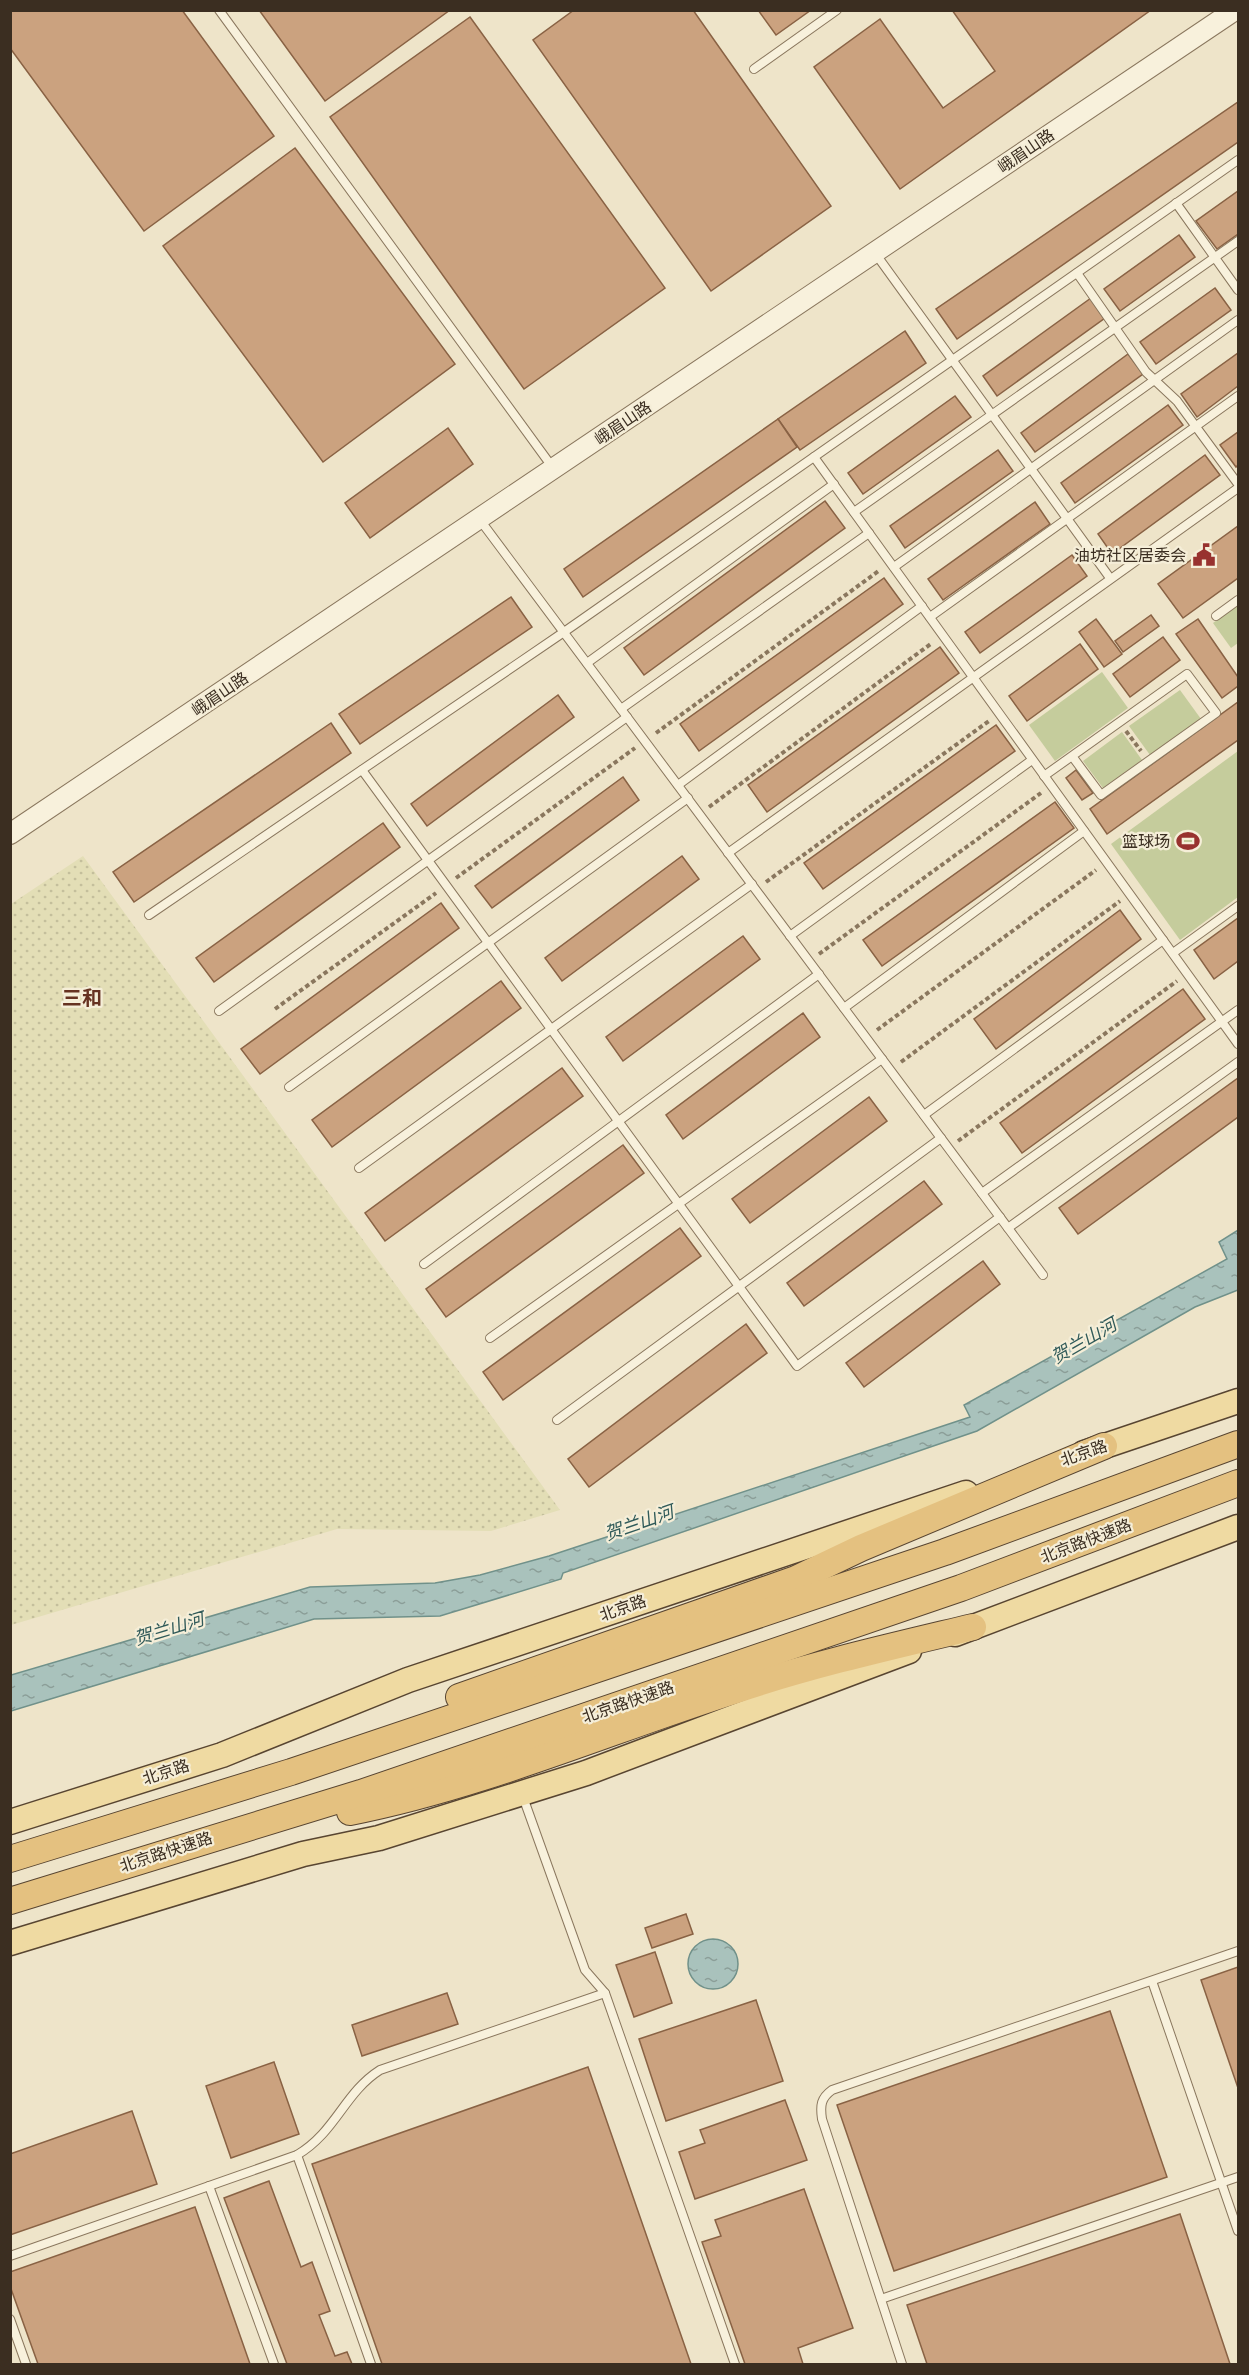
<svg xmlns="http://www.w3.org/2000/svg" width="1249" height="2375" font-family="'Times New Roman','Noto Sans SC',serif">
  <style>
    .farmland { fill: url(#farmland-dots) }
    .green { fill: #c5cc9c }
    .water { fill: url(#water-ripples); stroke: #70918a; stroke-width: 1.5 }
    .building { fill: #cba27f; stroke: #896244; stroke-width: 1.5 }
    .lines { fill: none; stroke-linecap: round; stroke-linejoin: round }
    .service-casing { stroke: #8a775e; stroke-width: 10 }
    .tertiary-casing { stroke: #8a775e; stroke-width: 22 }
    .primary-casing { stroke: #584531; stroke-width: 27 }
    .trunk-casing { stroke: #584531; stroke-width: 28 }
    .path { stroke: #8a775e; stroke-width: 4; stroke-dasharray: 4.5 3; stroke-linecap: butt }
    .service { stroke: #f8f1dc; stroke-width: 8 }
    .tertiary { stroke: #f8f1dc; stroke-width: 20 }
    .primary { stroke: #efdaa2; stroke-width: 24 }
    .trunk { stroke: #e4c180; stroke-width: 26 }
    .labels { text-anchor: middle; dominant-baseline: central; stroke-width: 4.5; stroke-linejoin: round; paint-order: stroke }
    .street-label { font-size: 16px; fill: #3b2e21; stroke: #f5eed8 }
    .poi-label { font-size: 16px; fill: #3b2e21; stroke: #f5eed8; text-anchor: end }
    .water-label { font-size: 18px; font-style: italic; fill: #305a59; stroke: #f5eed8 }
    .quarter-label { font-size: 20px; font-weight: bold; fill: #663221; stroke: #f5eed8 }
  </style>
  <defs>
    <pattern id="farmland-dots" width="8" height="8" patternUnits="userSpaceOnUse" patternTransform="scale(1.5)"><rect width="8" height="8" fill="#e3deb6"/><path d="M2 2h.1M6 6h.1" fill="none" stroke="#c4bf9c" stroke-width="1.8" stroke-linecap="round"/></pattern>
    <pattern id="water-ripples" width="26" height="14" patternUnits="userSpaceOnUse" patternTransform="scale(1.5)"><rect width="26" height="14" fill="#a9c2bc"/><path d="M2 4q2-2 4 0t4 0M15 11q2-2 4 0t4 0" fill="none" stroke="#8b9e98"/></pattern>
  </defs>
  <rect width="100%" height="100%" fill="#eee4c9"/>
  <polygon class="farmland" points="83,856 560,1510 491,1531 337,1529 11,1625 11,904"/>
  <g class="green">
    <polygon points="1238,605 1238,643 1231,648 1213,623"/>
    <polygon points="1102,672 1128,708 1055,761 1029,725"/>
    <polygon points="1180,690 1201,719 1150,755 1129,726"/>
    <polygon points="1122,732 1142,760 1103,788 1083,761"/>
    <polygon points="1238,751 1238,897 1180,940 1111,844"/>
  </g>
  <g class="water">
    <polygon points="1238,1230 1238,1290 1195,1307 977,1431 563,1573 561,1579 440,1616 314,1619 11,1711 11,1675 310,1587 435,1583 480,1575 549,1556 970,1417 964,1405 1227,1259 1219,1242"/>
    <circle cx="713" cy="1964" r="25"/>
  </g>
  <g class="building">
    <polygon points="10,10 182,10 274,136 144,231 10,48"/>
    <polygon points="259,10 450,10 325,101"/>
    <polygon points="574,10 693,10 831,206 711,291 533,40"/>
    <polygon points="758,10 811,10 776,35"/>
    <polygon points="952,10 1151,10 900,189 814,67 880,19 943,108 995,71"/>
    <polygon points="470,17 665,288 524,389 330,117"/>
    <polygon points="1238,102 1238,142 957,339 936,309"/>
    <polygon points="295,148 455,364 323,462 163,246"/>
    <polygon points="1238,191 1238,234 1217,249 1196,221"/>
    <polygon points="1179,235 1195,257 1120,311 1104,289"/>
    <polygon points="1215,288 1231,310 1156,364 1140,342"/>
    <polygon points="1091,298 1105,318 997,396 983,376"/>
    <polygon points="905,331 926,363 800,450 778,419"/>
    <polygon points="1238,353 1238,386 1197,417 1181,394"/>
    <polygon points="1128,354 1143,374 1035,452 1021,433"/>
    <polygon points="955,396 971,417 863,494 848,473"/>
    <polygon points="1168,405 1183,425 1075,503 1061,483"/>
    <polygon points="778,419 797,447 583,597 564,569"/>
    <polygon points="448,428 473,464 370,538 345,503"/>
    <polygon points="1238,432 1238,465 1236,467 1220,445"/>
    <polygon points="998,450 1013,471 905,548 890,526"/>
    <polygon points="1205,455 1220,475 1112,554 1098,534"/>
    <polygon points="825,501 845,528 644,675 624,648"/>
    <polygon points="1035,502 1050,524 943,600 928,579"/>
    <polygon points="1238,526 1238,578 1183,618 1158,584"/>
    <polygon points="1072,555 1087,576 980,653 965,632"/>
    <polygon points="884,578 903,604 699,751 680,724"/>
    <polygon points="511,597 532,627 360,744 339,714"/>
    <polygon points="1151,615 1159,626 1123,652 1115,641"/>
    <polygon points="1096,619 1122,654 1104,667 1079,632"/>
    <polygon points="1198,619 1238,677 1238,686 1222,698 1176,634"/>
    <polygon points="1163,637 1180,660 1130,697 1113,674"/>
    <polygon points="1080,644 1098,669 1027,721 1009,696"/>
    <polygon points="940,647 959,673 767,812 748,785"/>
    <polygon points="558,695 574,717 427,826 411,804"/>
    <polygon points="1238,702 1238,740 1107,834 1090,809"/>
    <polygon points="331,723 351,753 134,902 113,872"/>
    <polygon points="996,725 1015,751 823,889 804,863"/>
    <polygon points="1076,770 1093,793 1082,800 1066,778"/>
    <polygon points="623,777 639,800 492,908 475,886"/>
    <polygon points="1055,802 1074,828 882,966 863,940"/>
    <polygon points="383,823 400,847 214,982 196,958"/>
    <polygon points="682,856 699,879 562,981 545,958"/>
    <polygon points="441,903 459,928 260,1074 241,1049"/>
    <polygon points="1120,910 1141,939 996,1049 974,1019"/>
    <polygon points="1238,918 1238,961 1214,979 1194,950"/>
    <polygon points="743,936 760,959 623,1061 606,1037"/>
    <polygon points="501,981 521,1008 332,1147 312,1120"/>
    <polygon points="1183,989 1205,1019 1022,1153 1000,1123"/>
    <polygon points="803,1013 820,1037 683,1139 666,1115"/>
    <polygon points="562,1068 583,1096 385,1241 365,1213"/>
    <polygon points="1238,1078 1238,1117 1078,1234 1059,1208"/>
    <polygon points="869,1097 887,1121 750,1223 732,1199"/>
    <polygon points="623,1145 644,1173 446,1317 426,1289"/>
    <polygon points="924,1181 942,1204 804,1306 787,1283"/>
    <polygon points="680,1228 701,1256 503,1400 483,1372"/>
    <polygon points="983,1261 1000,1284 864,1387 846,1363"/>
    <polygon points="746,1324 767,1353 589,1487 568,1459"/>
    <polygon points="686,1914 693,1934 652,1948 645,1928"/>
    <polygon points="655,1952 672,2003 634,2017 616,1965"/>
    <polygon points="1238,1967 1238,2088 1201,1980"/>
    <polygon points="447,1993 458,2024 362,2056 352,2025"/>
    <polygon points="756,2000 783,2081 666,2121 639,2039"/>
    <polygon points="1110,2011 1167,2177 894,2271 837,2105"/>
    <polygon points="274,2062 299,2134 231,2158 206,2086"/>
    <polygon points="588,2067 691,2364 382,2364 312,2164"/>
    <polygon points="785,2100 807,2160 695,2199 679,2152 705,2143 700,2130"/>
    <polygon points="132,2111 157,2184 10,2235 10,2154"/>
    <polygon points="269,2181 301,2267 312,2262 330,2311 319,2315 335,2356 347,2352 352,2364 287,2364 224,2198"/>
    <polygon points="804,2189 853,2328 798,2348 803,2364 745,2364 702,2242 721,2236 715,2220"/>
    <polygon points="195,2207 250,2364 38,2364 10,2286 10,2272"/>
    <polygon points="1180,2214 1230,2364 927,2364 907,2305"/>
  </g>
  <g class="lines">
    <g class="service-casing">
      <g id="service">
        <polyline points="219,10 553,468"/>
        <polyline points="754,69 837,10"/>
        <polyline points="1176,203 1238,290"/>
        <polyline points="875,253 1110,578"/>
        <polyline points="1077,273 1146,372 1177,401 1238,484"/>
        <polyline points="814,457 1238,1044"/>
        <polyline points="854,512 1238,241"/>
        <polyline points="480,520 1043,1275"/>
        <polyline points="894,567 1238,320"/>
        <polyline points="1216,616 1238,600"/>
        <polyline points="930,617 1238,396"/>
        <polyline points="587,663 834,484"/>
        <polyline points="621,709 869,533"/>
        <polyline points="362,770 797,1366 1000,1217"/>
        <polyline points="1044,776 1187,674 1216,713 1101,795 1072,756"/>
        <polyline points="678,785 922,606"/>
        <polyline points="728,853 1238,488"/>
        <polyline points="149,915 564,632 1238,160"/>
        <polyline points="790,936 1032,760"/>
        <polyline points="1173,953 1238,906"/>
        <polyline points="844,1008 1084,831"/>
        <polyline points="219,1011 627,717"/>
        <polyline points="289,1087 688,798"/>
        <polyline points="924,1115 1163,940"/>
        <polyline points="359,1168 752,884"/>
        <polyline points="982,1193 1238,1010"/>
        <polyline points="1008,1228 1238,1062"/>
        <polyline points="424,1264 819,974"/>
        <polyline points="490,1338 882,1059"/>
        <polyline points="557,1420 941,1138"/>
        <polyline points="523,1797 585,1970 605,1993 735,2364"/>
        <polyline points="1152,1981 1238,2231"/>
        <polyline points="297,2155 371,2364"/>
        <polyline points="209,2186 274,2364"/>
        <path d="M10,2256L297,2155C336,2132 344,2093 380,2070L605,1993"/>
        <polyline points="881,2299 1238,2177"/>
        <polyline points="10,2319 26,2364"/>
        <path d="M902,2364L822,2119C820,2105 821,2098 832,2090L1238,1951"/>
      </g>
    </g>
    <g class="tertiary-casing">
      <polyline id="tertiary" points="10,834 1235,10"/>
    </g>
    <g class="primary-casing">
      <g id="primary">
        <polyline points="1084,1453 1238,1401"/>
        <polyline points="955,1634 1238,1527"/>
        <polyline points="10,1822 222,1755 408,1680 966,1493"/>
        <polyline points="10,1943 303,1854 379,1838 586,1773 909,1651"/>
      </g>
    </g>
    <g class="trunk-casing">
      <g id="trunk">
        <polyline points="459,1697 796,1579 861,1548 1104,1446"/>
        <path d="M350,1812C482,1786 608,1731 736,1690C814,1664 894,1646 973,1627"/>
        <polyline points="10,1859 291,1772 945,1552 1238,1444"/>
        <polyline points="10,1901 361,1793 961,1588 1238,1483"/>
      </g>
    </g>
    <g class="path">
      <polyline points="1126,731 1141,751"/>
      <polyline points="656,733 880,570"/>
      <polyline points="709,807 932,643"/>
      <polyline points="456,878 635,748"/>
      <polyline points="766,882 989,721"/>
      <polyline points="819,954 1041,793"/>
      <polyline points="275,1009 436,893"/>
      <polyline points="877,1030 1096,870"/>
      <polyline points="901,1062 1120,901"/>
      <polyline points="958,1141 1177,981"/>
    </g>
    <use href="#service" class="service"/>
    <use href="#tertiary" class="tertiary"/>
    <use href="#primary" class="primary"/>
    <use href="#trunk" class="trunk"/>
  </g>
  <defs>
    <g id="civic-bare" transform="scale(1.8)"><path d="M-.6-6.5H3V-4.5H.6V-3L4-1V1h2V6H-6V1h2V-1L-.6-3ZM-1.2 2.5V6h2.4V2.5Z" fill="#98322f" stroke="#f5eed8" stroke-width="2.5" paint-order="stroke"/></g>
    <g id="stadium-bare" transform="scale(1.8)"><path d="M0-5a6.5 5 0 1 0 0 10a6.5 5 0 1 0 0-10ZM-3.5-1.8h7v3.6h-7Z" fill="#98322f" stroke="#f5eed8" stroke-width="2.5" paint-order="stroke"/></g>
  </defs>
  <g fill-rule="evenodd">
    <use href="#civic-bare" x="1204" y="555"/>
    <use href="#stadium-bare" x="1188" y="841"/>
  </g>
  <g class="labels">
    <g class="street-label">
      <text transform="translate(1026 151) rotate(-34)">峨眉山路</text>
      <text transform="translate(623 423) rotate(-34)">峨眉山路</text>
      <text transform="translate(220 694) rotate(-34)">峨眉山路</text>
      <text transform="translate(1084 1453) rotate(-19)">北京路</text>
      <text transform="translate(1086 1541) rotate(-21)">北京路快速路</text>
      <text transform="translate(623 1608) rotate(-19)">北京路</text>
      <text transform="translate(628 1702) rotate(-19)">北京路快速路</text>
      <text transform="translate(166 1772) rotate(-18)">北京路</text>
      <text transform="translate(166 1852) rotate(-18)">北京路快速路</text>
    </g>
    <g class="poi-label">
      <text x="1186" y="555">油坊社区居委会</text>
      <text x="1170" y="841">篮球场</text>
    </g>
    <g class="water-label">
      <text transform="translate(1084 1341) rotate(-30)">贺兰山河</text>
      <text transform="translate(639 1523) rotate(-19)">贺兰山河</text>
      <text transform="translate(169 1629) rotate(-17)">贺兰山河</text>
    </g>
    <g class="quarter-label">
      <text x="82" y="998">三和</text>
    </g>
  </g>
  <rect width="1249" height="2375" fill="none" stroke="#3b2e21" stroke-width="24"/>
</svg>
